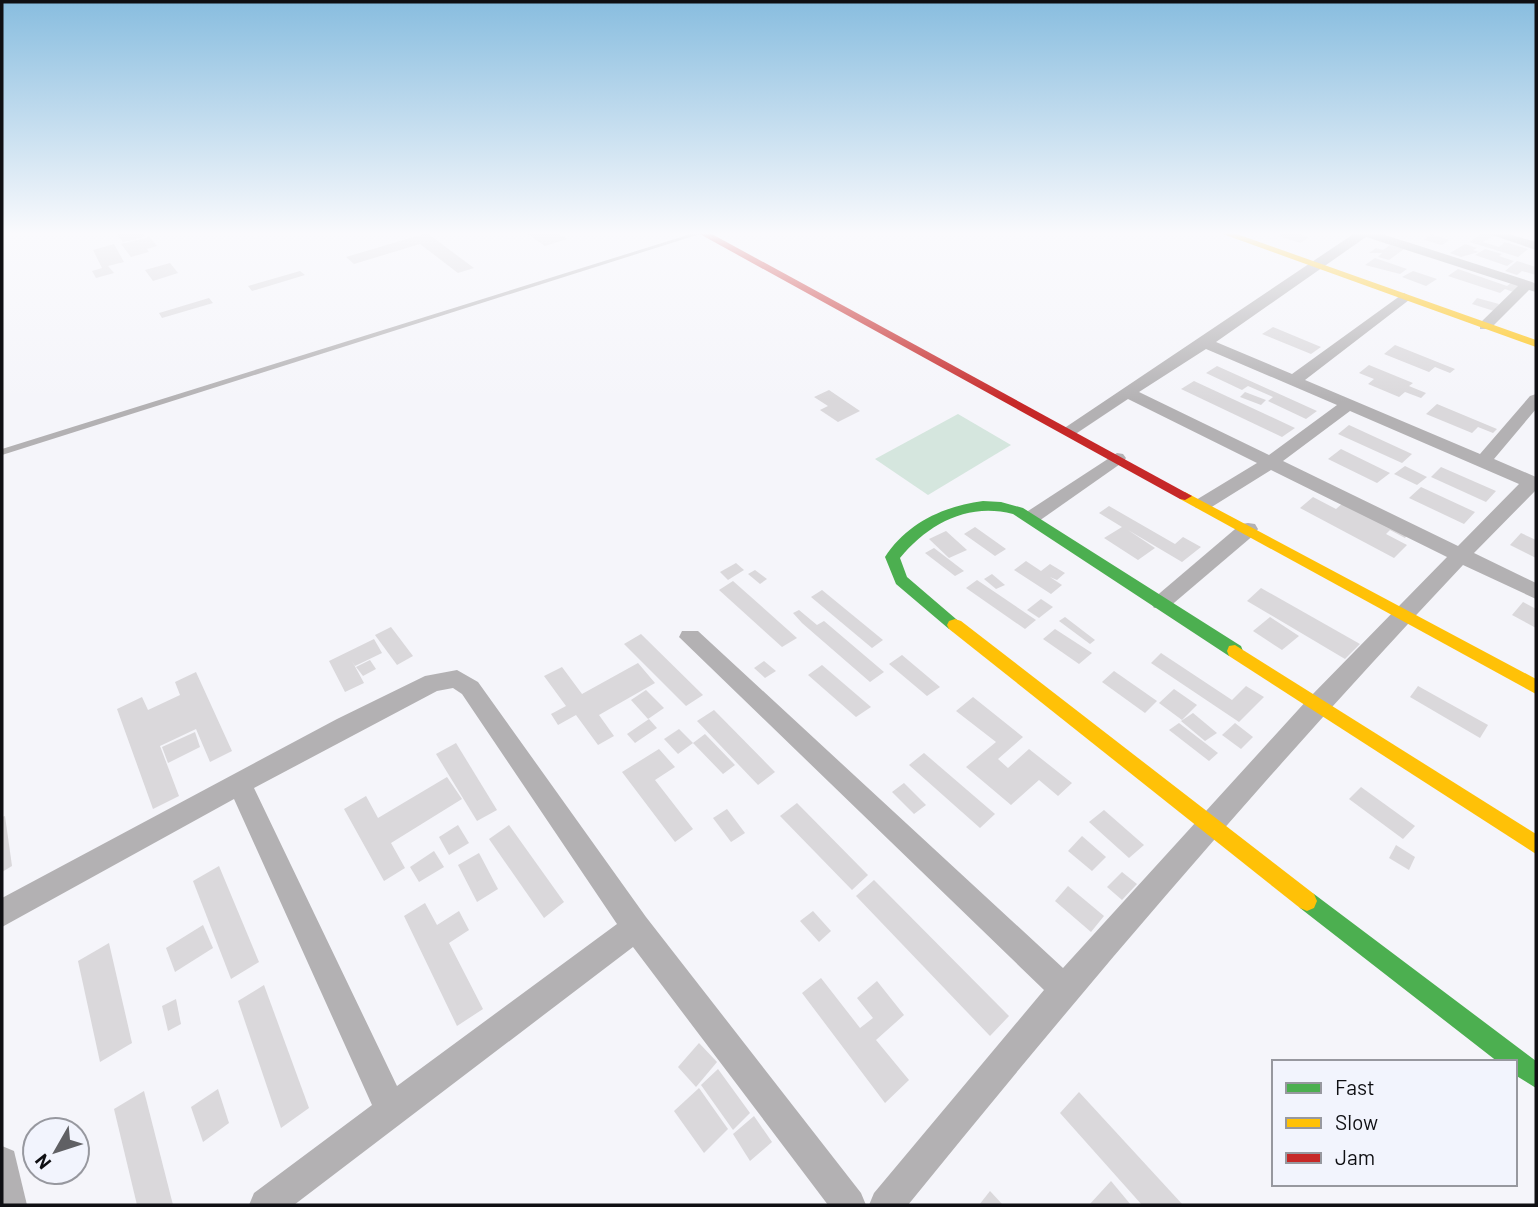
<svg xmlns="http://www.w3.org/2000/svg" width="1538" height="1207" font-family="Barlow,sans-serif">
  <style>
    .green { fill: #d5e6de }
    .building { fill: #dad8db }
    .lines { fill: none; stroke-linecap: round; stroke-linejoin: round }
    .lane { fill: #b3b1b3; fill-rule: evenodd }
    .street { fill: #b3b1b3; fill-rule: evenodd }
    .fast { fill: #4caf50; fill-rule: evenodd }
    .slow { fill: #ffc107; fill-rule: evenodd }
    .jam { fill: #c62828; fill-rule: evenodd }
  </style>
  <rect width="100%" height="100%" fill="#f5f5fa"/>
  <polygon class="green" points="958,414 1011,445 928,495 875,459"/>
  <g class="building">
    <polygon points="116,233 142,233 145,237 123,242"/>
    <polygon points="427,233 474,268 458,273 420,244 354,264 346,257"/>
    <polygon points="526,233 558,233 567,239 545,246"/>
    <polygon points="1283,233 1297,233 1309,237 1300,243 1279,236"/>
    <polygon points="1482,233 1495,235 1483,242 1499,247 1505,242 1528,249 1518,257 1470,242"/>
    <polygon points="1431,234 1449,240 1442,245 1424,240"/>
    <polygon points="149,237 157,246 147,249 149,252 131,257 121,244"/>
    <polygon points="114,244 124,262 108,266 114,273 96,278 92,271 102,268 93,250"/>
    <polygon points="1465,244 1477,248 1473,250 1479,252 1461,257 1450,253"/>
    <polygon points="1390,245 1404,249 1389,260 1378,257 1382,253 1369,253 1376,248 1383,250"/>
    <polygon points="1485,249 1502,254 1499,256 1514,261 1507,266 1475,255"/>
    <polygon points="1375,258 1407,269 1400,274 1365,265"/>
    <polygon points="1517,261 1536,267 1536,275 1522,271 1517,275 1505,271"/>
    <polygon points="170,263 178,273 153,281 145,270"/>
    <polygon points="1458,269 1507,286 1511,283 1523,287 1516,293 1505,289 1500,293 1448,276"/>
    <polygon points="300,271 305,275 252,291 248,286"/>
    <polygon points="1413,271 1437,279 1426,286 1402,277"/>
    <polygon points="209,298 213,303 162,318 159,313"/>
    <polygon points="1477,298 1499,304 1494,311 1472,304"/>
    <polygon points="1273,327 1321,347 1311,354 1262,334"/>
    <polygon points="1395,345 1455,369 1450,373 1435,367 1429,372 1384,354"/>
    <polygon points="1369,365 1413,383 1409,386 1426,393 1421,398 1405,392 1399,397 1368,384 1374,379 1359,373"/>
    <polygon points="1217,366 1317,411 1306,419 1268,401 1273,397 1248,386 1242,390 1206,373"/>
    <polygon points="1194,381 1295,428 1282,437 1181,389"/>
    <polygon points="829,390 860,411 838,422 820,410 828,406 814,397"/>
    <polygon points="1245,392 1266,400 1261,405 1240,397"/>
    <polygon points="1437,404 1497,429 1493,433 1478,427 1472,433 1426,414"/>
    <polygon points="1349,425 1412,454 1402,463 1338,434"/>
    <polygon points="1341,449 1390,473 1377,483 1328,459"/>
    <polygon points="1405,466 1427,477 1417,485 1394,474"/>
    <polygon points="1441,467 1496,491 1486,502 1431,477"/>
    <polygon points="1421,487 1475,512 1464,524 1409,498"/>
    <polygon points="1313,497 1336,509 1343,503 1407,535 1405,538 1390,530 1386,534 1407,545 1394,558 1300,508"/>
    <polygon points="1109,506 1175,544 1183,537 1201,547 1182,562 1128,530 1155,548 1138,560 1104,538 1122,527 1099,513"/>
    <polygon points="975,527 1006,549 995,556 964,534"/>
    <polygon points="946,531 967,550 949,558 929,539"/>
    <polygon points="1521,533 1536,540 1536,558 1510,545"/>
    <polygon points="934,548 951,561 964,571 955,576 925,553"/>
    <polygon points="1026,561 1041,571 1050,564 1065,573 1057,580 1050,577 1062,585 1051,594 1014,570"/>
    <polygon points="736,563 744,570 728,580 720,572"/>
    <polygon points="755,570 767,579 760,584 748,574"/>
    <polygon points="992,574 1005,585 996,589 984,579"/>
    <polygon points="977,580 1036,620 1025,629 966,588"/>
    <polygon points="733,581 797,638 782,647 719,590"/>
    <polygon points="1261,588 1360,644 1345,659 1247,601"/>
    <polygon points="822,590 883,640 872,648 811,597"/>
    <polygon points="1041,599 1053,607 1039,618 1027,610"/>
    <polygon points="1523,602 1536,609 1536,628 1512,615"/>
    <polygon points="799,610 817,625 824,621 884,672 870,682 802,623 793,613"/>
    <polygon points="1065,617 1095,640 1090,644 1059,621"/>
    <polygon points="1270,617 1299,636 1282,650 1253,631"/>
    <polygon points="391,627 413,656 397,665 375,635"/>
    <polygon points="1055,629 1092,653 1079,664 1043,639"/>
    <polygon points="641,634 703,695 686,706 624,644"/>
    <polygon points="374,639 382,653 355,666 352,661 364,683 345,692 329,661"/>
    <polygon points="1161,653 1232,700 1246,686 1264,697 1239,722 1151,663"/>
    <polygon points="902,655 940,687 927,696 889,664"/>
    <polygon points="370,660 376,669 363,676 356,667"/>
    <polygon points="764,661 776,671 765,678 754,668"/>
    <polygon points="638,663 655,683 599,715 614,736 598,745 576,715 558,725 551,714 566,706 544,676 562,667 582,694"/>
    <polygon points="822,665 871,707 856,717 808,675"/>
    <polygon points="1114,671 1157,701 1145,713 1102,682"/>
    <polygon points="196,672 232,751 210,762 196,729 160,746 179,796 153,809 117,709 142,697 148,710 180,695 175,682"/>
    <polygon points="1418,686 1488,725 1480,738 1410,697"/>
    <polygon points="1174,689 1197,705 1182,720 1159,703"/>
    <polygon points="646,690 664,708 648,719 631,700"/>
    <polygon points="973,697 1023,737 998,759 1008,768 1029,749 1072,783 1058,796 1039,780 1011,805 966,767 996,742 956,711"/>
    <polygon points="714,710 775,772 758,785 697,721"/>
    <polygon points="1193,713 1217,733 1205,741 1181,721"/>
    <polygon points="649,719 657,728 635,743 627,734"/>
    <polygon points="1179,723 1218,753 1209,761 1169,730"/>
    <polygon points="1235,723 1253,737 1241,749 1222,735"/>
    <polygon points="679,729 693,743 678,754 664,739"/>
    <polygon points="195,732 200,747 168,763 162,747"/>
    <polygon points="705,734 735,765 723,774 693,743"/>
    <polygon points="456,743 497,810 477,821 436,754"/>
    <polygon points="659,749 675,767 655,780 693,829 675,842 622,772"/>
    <polygon points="924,753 995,814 980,828 909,765"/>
    <polygon points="447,777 462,799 391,843 405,868 384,881 344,809 366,796 378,818"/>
    <polygon points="904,783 926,805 914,814 892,792"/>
    <polygon points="1361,787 1415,826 1403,839 1349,799"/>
    <polygon points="797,803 868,875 852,890 780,816"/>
    <polygon points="727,809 745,833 731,842 713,818"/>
    <polygon points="1104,810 1144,845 1129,858 1089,822"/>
    <polygon points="5,816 12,866 2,872 2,817"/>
    <polygon points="458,825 469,843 449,855 439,837"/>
    <polygon points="509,825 564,902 544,918 489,839"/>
    <polygon points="1082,836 1106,857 1092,871 1068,851"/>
    <polygon points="1396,845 1415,857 1409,870 1389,858"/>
    <polygon points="434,851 444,867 419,882 410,867"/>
    <polygon points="479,853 498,889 477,902 458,865"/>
    <polygon points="219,866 259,962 231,979 193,881"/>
    <polygon points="1122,872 1137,884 1122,900 1107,887"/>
    <polygon points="874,880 1009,1016 990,1036 856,896"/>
    <polygon points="1068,886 1104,916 1091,932 1055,901"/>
    <polygon points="425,903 437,925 459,911 469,930 449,943 483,1009 457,1026 404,916"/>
    <polygon points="813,911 831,931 819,942 800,921"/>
    <polygon points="203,925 213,948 175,972 166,948"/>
    <polygon points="109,943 132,1043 100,1062 78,961"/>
    <polygon points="821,978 860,1028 873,1018 857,998 877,981 904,1015 876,1040 909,1080 885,1103 802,993"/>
    <polygon points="264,985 309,1108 281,1128 238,1001"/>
    <polygon points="176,999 181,1024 168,1031 162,1006"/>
    <polygon points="699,1043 717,1062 696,1087 678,1067"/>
    <polygon points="718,1069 750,1113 733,1130 701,1085"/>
    <polygon points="699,1088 728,1129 704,1153 674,1111"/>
    <polygon points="218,1089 229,1123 203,1142 191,1107"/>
    <polygon points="144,1091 173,1205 137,1205 114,1109"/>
    <polygon points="1079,1092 1183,1205 1142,1205 1060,1113"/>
    <polygon points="754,1116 772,1142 750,1161 733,1134"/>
    <polygon points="1111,1181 1131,1205 1089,1205"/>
    <polygon points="990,1191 1003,1205 979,1205"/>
  </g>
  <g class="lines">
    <polygon class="lane" points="694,233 703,233 2,455 2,449"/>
    <g class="street">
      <path d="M1355,233H1379L1532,282L1536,284V292L1529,290L1490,329H1480V323L1518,286L1366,237L1216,342L1292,374L1404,293L1411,297L1409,300L1305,380L1480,454L1530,396L1536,394V409L1494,459L1536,477V490L1474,553L1536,583V599L1463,565C1269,771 1086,985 908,1205H869L874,1193L1044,990L679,637L682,631H698L1063,968L1308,699L1447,557L1271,470L1210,508H1196L1194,504L1196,500L1257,463L1128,399L1074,435L1068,436L1060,431ZM1206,349L1337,405L1269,455L1139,392ZM1350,411L1519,484L1458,546L1283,461Z"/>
      <polygon points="1486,233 1505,233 1536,242 1536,250"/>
      <polygon points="1117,453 1123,454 1126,458 1123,462 1039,521 1025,521 1023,517 1025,513"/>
      <polygon points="1248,523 1255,524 1258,529 1255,534 1168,608 1154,608 1151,603 1154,598 1241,524"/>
      <path d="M457,670L478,682L646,917L861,1193L866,1205H828L633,947L294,1205H249L254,1193L372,1105L234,799L2,927V898L337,719L425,676ZM453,688L462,694L617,924L397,1086L254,788L437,691Z"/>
      <polygon points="2,1146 14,1151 27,1205 2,1205"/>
    </g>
    <g class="fast">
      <path d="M983,501L1001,502L1023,508L1241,646L1243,651L1241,656H1229L1013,514C968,502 928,524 900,558L907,577L963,625L961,629H949L896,584L885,557C907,523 944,506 983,501Z"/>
      <polygon points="1307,891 1314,894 1536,1061 1536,1088 1515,1075 1515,1062 1498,1062 1300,908 1297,901 1300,894"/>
    </g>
    <g class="slow">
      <polygon points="1220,233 1234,233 1536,340 1536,347"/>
      <polygon points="1185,492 1536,679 1536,694 1180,499 1178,496"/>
      <polygon points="955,619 961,621 1314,894 1317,901 1314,908 1307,911 1300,908 949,629 947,625 949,621"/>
      <polygon points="1235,645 1536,834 1536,854 1229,656 1227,651 1229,646"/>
    </g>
    <polygon class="jam" points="698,233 710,233 1192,496 1185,500 1180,499"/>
  </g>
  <linearGradient id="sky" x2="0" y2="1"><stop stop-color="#88bddf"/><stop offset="0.58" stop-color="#fafafd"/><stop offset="1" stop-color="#fafafd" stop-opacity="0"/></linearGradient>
  <rect width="1538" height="402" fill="url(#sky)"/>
  <rect width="1538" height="1207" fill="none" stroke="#0f0f13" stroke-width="7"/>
  <rect x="1272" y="1060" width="245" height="126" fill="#f2f4fd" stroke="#97989f" stroke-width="2"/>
  <rect x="1286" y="1083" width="35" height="10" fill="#4caf50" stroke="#97989f" stroke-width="2"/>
  <text x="1335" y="1095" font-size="21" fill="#0f0f13">Fast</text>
  <rect x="1286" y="1118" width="35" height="10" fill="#ffc107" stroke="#97989f" stroke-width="2"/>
  <text x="1335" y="1130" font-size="21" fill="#0f0f13">Slow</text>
  <rect x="1286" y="1153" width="35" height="10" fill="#c62828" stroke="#97989f" stroke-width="2"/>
  <text x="1335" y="1165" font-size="21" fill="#0f0f13">Jam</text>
  <g transform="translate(56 1151) rotate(231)"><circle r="33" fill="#f2f4fd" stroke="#97989f" stroke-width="2"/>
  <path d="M0-5L12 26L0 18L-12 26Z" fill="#606064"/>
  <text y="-10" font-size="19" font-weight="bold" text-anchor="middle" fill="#0f0f13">N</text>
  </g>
</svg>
